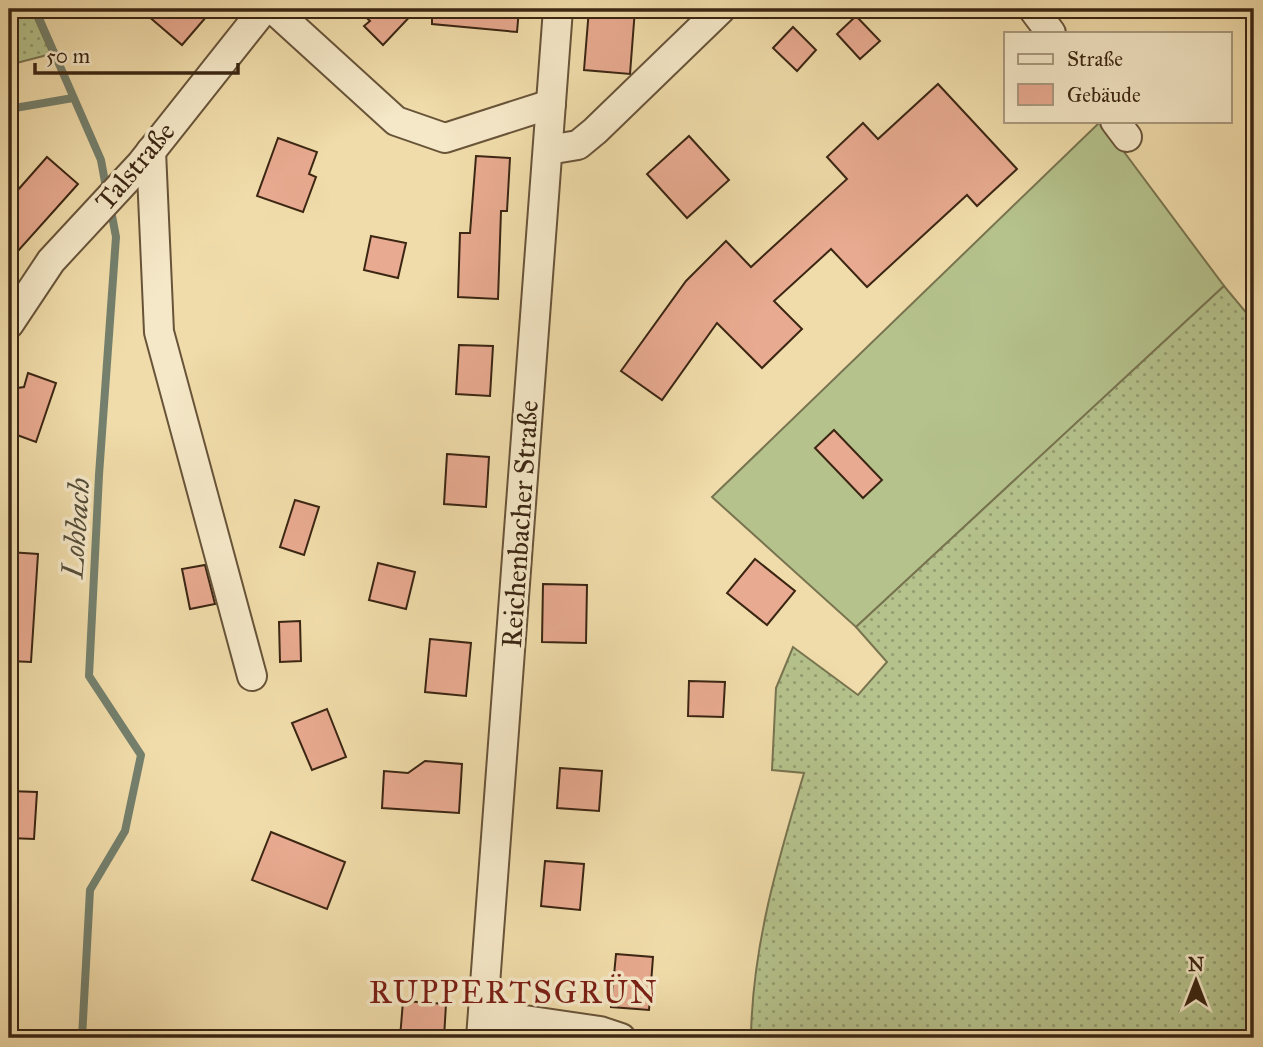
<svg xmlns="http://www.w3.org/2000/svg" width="1263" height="1047" font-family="'IM FELL Great Primer',serif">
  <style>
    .grass { fill: #b5c28c; stroke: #787450; stroke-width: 2 }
    .garden { fill: url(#garden-dots); stroke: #787450; stroke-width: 2 }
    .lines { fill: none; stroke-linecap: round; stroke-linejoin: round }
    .stream { stroke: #74806d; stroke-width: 8 }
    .building { fill: #e8aa90; stroke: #3b2613; stroke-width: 2 }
    .minor-casing { stroke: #685439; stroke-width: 32 }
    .minor { stroke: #f5e8c8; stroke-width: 28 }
    .labels { text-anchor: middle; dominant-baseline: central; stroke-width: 7; stroke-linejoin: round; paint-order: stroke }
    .street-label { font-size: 28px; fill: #3b2613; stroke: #f5e8c8 }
    .water-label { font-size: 30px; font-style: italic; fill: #534c38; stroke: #f5e8c8 }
    .quarter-label { font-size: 32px; letter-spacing: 2px; fill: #7a1f14; stroke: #f5e8c8 }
  </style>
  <defs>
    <pattern id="garden-dots" width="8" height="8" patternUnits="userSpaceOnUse" patternTransform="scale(1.75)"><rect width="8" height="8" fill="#b5c28c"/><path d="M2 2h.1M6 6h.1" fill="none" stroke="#949d71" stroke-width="1.8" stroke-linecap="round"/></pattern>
  </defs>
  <rect width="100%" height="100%" fill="#f0dcaa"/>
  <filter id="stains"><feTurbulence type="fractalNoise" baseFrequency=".00286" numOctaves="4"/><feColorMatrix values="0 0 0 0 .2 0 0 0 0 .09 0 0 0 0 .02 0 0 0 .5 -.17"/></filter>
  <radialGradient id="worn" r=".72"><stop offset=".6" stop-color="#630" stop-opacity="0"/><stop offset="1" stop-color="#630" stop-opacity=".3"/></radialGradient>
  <polygon class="grass" points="1101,121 1224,286 856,627 712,497"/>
  <g class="garden">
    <polygon points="9,9 31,9 51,54 9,65"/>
    <path d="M1224,286L1254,322V1038H751C752,947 778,860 804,773L772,770L776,688L793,647L858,695L887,662L856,627Z"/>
  </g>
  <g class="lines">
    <g class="stream">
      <polyline points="35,9 101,160 107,193"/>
      <polyline points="9,109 73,98"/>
      <polyline points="82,1038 90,890 125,831 141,755 89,676 99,475 116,237 110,205"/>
    </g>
  </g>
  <g class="building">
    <polygon points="140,9 213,9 182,45"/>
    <polygon points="357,9 417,9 383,45 364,26 370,21"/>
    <polygon points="432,9 519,9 517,32 432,24"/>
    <polygon points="589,9 635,9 630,74 584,70"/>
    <polygon points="856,16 880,41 860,59 837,34"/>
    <polygon points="793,27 816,50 797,71 773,48"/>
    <polygon points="938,84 1017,169 977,206 967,195 867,287 831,249 774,301 802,329 762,368 717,323 662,400 621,371 686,281 726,241 751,267 847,179 827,157 863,123 878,139"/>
    <polygon points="689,136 729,180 687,218 647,174"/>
    <polygon points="278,138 317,152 309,174 316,177 303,212 257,196"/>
    <polygon points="476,156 510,158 507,211 501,211 498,299 458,297 460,233 470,233"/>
    <polygon points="47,157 78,184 9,261 9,200"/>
    <polygon points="371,236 406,243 398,278 364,270"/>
    <polygon points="459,345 493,346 490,396 456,394"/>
    <polygon points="28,373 56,383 36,442 9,432 12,418 9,413 17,388 24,387"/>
    <polygon points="834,430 882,480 863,498 815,448"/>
    <polygon points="447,454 489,457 486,507 444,504"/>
    <polygon points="295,500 319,507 304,555 280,547"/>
    <polygon points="9,552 38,554 31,662 9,661"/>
    <polygon points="755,559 795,591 767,625 727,593"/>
    <polygon points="378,563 415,572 406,609 369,600"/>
    <polygon points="205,565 215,604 190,609 182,569"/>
    <polygon points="543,584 587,585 586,643 542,642"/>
    <polygon points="300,621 301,661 280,662 279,622"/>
    <polygon points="430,639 471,643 466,696 425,692"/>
    <polygon points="689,681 725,682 723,717 688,716"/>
    <polygon points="327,709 346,757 312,770 292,723"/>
    <polygon points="425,761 462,764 459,813 382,808 384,771 408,773"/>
    <polygon points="560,768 602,771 599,811 557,808"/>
    <polygon points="9,791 37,792 34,839 9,838"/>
    <polygon points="271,832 345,862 327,909 252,880"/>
    <polygon points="545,861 584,864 580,910 541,906"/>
    <polygon points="616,954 653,957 649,1010 611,1007"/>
    <polygon points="403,1001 446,1004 444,1038 400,1038"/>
  </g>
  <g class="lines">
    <g class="minor-casing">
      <g id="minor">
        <polyline points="273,9 396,121 445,138 551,104"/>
        <polyline points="1033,9 1051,33"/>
        <polyline points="1115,121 1127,137"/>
        <polyline points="548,150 578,145 595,131 721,9"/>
        <polyline points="151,151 159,332 252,676"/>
        <polyline points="9,324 51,261 141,164 264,9"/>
        <polyline points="483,1014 600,1031 621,1038"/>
        <polyline points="481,1038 558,9"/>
      </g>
    </g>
    <use href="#minor" class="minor"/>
  </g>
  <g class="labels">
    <g class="street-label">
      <text transform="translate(135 166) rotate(-50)">Talstraße</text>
      <text transform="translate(520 524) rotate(-86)">Reichenbacher Straße</text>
    </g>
    <g class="water-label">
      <text transform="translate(76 528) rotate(-86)">Lohbach</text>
    </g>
    <g class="quarter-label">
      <text x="514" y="992">RUPPERTSGRÜN</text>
    </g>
  </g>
  <rect width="1263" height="1047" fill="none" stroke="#f0dcaa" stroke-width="35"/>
  <rect x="10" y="10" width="1242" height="1026" fill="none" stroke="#3b2613" stroke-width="3.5"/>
  <rect x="18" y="18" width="1228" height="1012" fill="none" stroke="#3b2613" stroke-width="2"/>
  <rect x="1004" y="32" width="228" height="91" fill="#f5e8c8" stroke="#ab9a80" stroke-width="2"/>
  <rect x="1018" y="54" width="35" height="10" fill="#f5e8c8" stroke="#ab9a80" stroke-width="2"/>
  <text x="1067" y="66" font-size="21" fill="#3b2613">Straße</text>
  <rect x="1018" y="84" width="35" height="21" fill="#e8aa90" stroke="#ab9a80" stroke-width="2"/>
  <text x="1067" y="102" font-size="21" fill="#3b2613">Gebäude</text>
  <g transform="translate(1196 981)" stroke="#f5e8c8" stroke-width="5" paint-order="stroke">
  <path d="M0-5L12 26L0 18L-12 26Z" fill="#3b2613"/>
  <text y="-10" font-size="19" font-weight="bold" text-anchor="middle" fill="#3b2613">N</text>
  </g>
  <path d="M35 63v10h203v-10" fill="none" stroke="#3b2613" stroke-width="3.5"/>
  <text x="46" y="63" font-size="21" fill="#3b2613" stroke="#f5e8c8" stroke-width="5" paint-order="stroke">50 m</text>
  <rect width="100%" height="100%" filter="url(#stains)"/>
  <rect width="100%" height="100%" fill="url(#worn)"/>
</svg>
